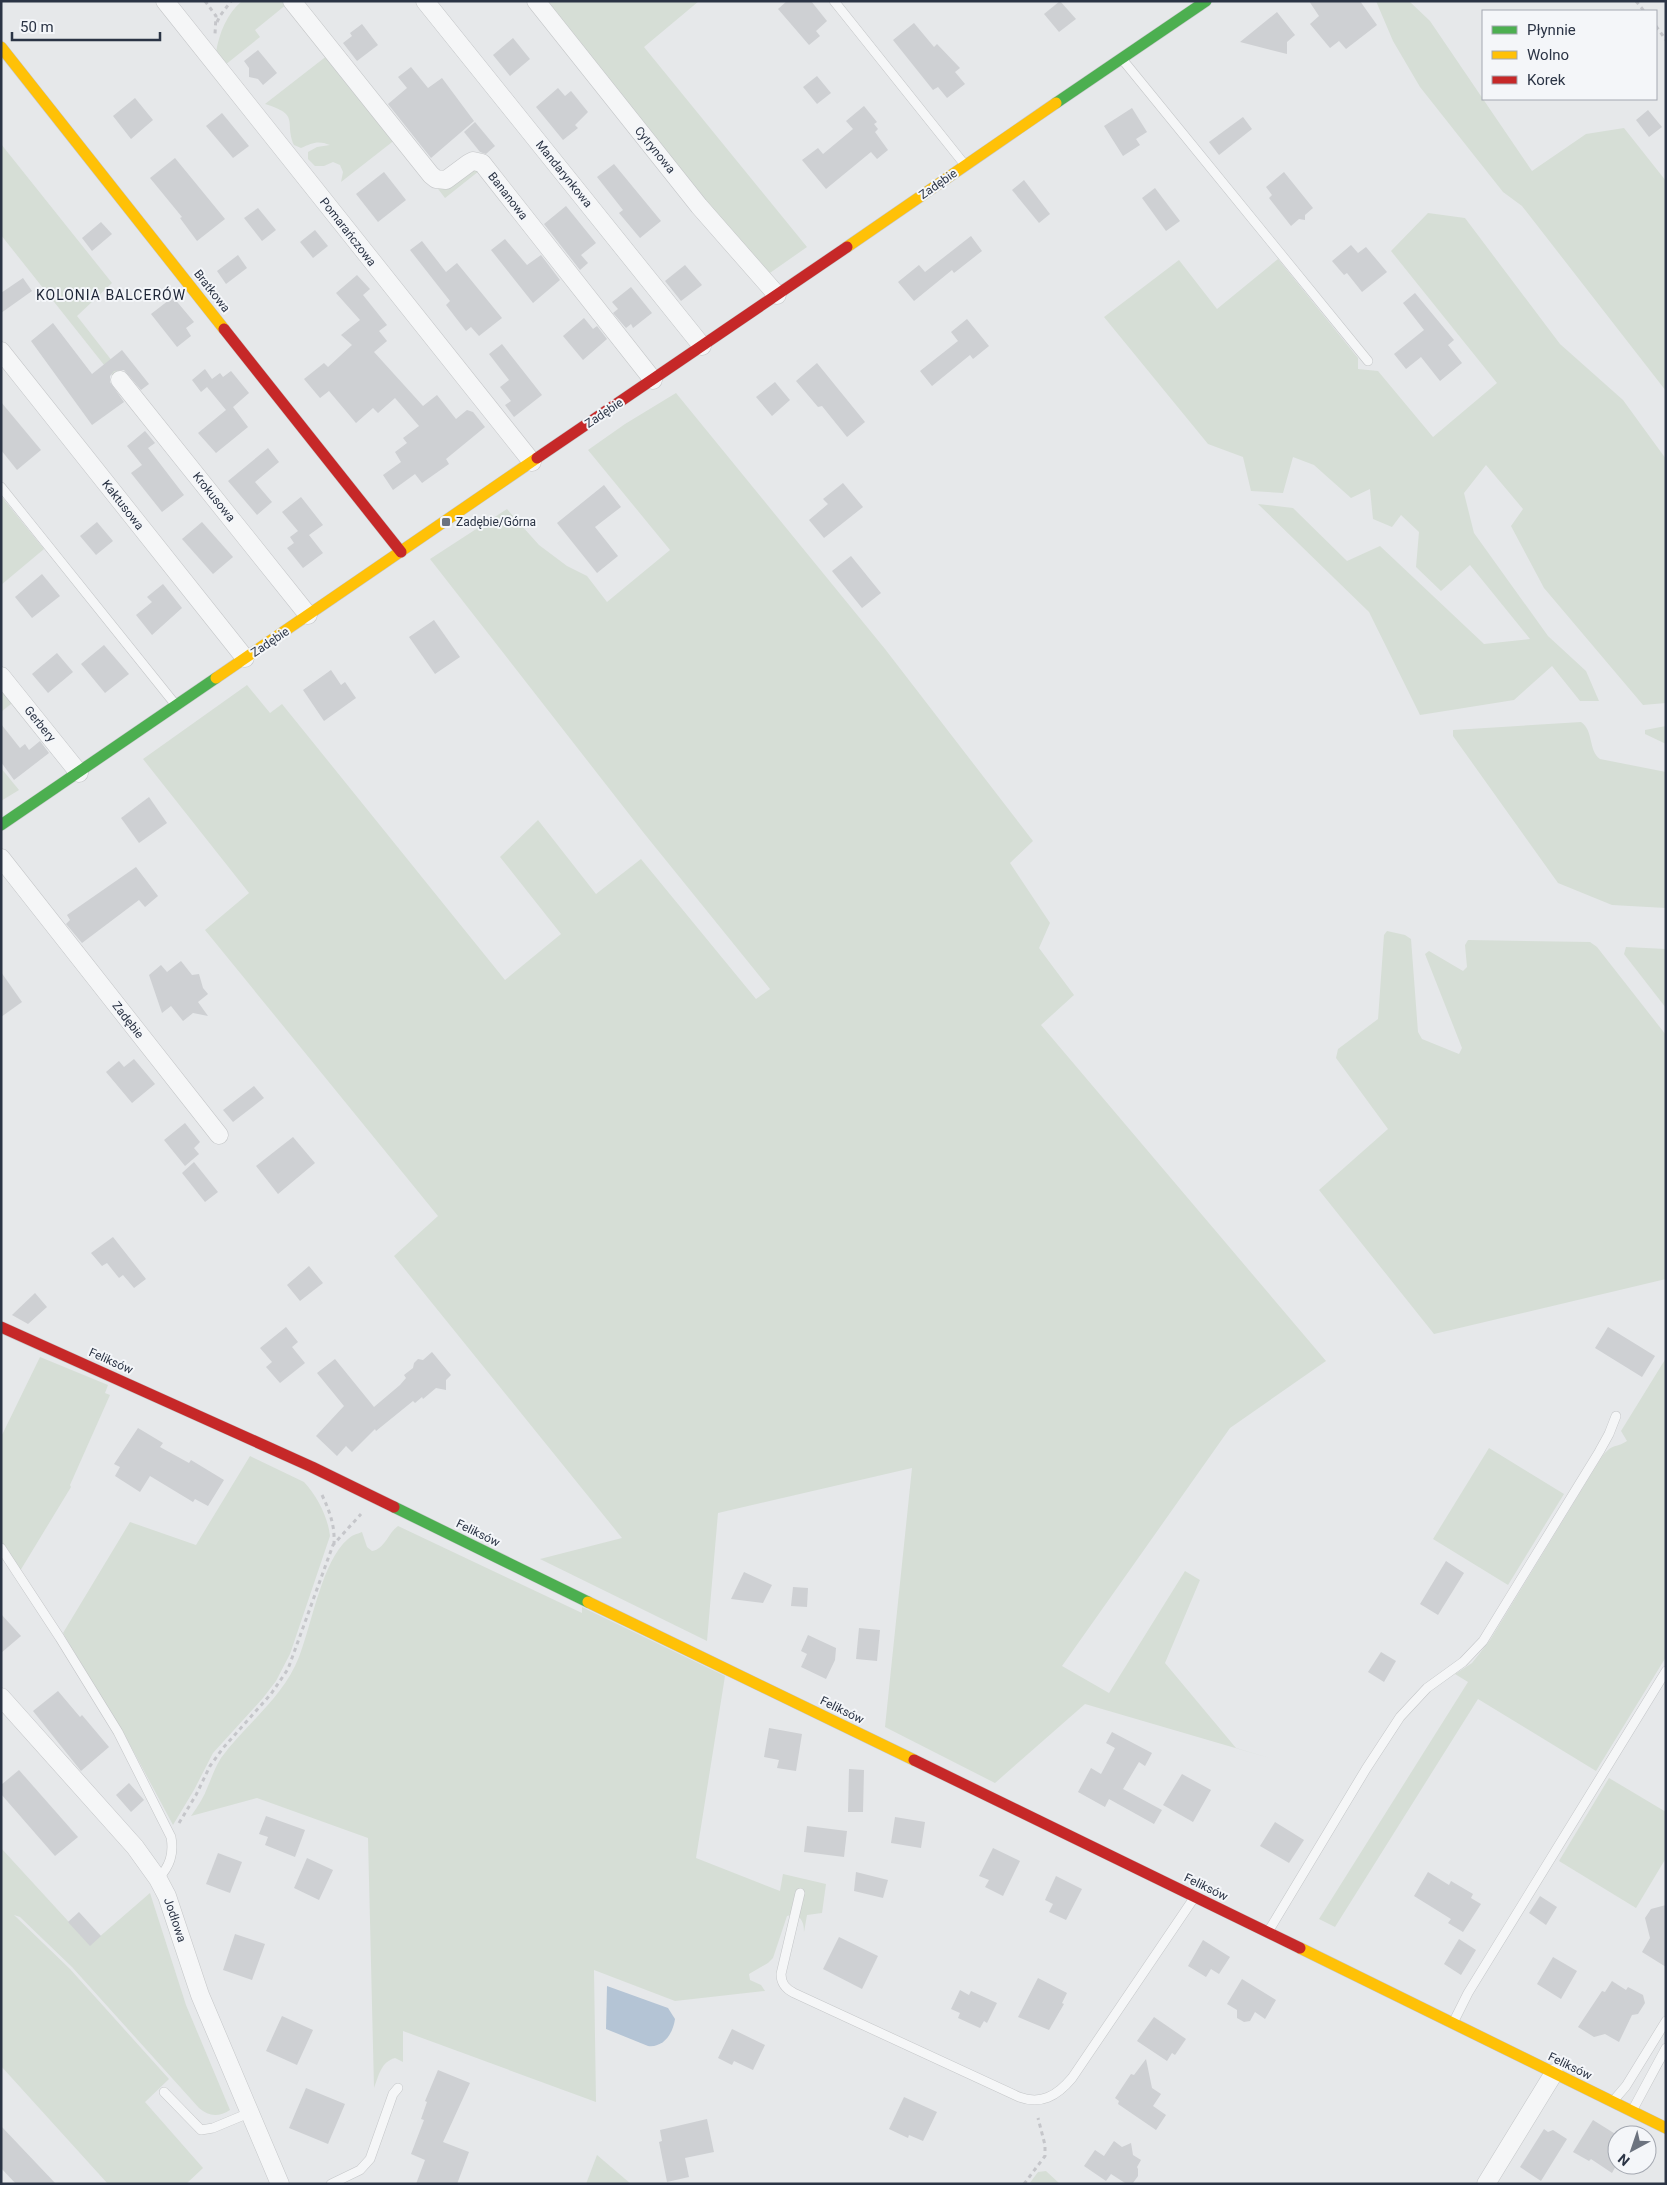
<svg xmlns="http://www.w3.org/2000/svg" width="1667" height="2185" font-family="Roboto,sans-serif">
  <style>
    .green { fill: #d6ded6 }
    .water { fill: #b4c4d5 }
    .building { fill: #ced0d3 }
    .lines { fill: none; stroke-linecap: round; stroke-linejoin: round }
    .lane-casing { stroke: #c4c6c8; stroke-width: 10 }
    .street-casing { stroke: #c4c6c8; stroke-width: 19 }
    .fast-casing { stroke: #c4c6c8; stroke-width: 12 }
    .slow-casing { stroke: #c4c6c8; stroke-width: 12 }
    .jam-casing { stroke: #c4c6c8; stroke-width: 12 }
    .path { stroke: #c5c6ca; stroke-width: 3; stroke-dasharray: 4 4; stroke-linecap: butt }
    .lane { stroke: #f5f6f7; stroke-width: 9 }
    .street { stroke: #f5f6f7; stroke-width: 18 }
    .fast { stroke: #4caf50; stroke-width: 11 }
    .slow { stroke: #ffc107; stroke-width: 11 }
    .jam { stroke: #c62828; stroke-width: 11 }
    .poi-dot { fill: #6c737f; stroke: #f4f6f9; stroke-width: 2 }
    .labels { text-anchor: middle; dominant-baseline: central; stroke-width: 4; stroke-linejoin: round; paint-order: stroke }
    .street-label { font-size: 12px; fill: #2b3445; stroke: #f4f6f9 }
    .poi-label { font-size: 12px; fill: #2b3445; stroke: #f4f6f9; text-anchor: start }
    .neighbourhood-label { font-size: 14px; letter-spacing: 1px; fill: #1d2536; stroke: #f4f6f9 }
  </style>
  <rect width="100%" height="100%" fill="#e6e8ea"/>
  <g class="green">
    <path d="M242,1H284L287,4L255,30L260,37L225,65L216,52C219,34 227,13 242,1Z"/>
    <polygon points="545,1 699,1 644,47 807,247 767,275 716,219"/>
    <polygon points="1376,1 1409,1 1430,21 1532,171 1586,134 1624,128 1666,181 1666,391 1522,206 1503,192 1420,87 1393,41"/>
    <path d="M328,55L396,139L341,182L343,172L340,165L333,162L324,166H315L308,159V152L317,147L330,145C318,140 312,143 301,148L294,145C284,122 301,115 265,104Z"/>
    <polygon points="1,144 112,283 77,316 123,375 116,380 1,235"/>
    <polygon points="476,169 479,171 445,198 432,181 451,187"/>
    <polygon points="1428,213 1465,218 1560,344 1623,400 1666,459 1666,703 1643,705 1544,588 1511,526 1523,509 1486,465 1464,493 1474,533 1548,636 1586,671 1599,701 1580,701 1552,666 1514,700 1420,715 1369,612 1258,504 1293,508 1347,561 1380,546 1484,644 1530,639 1470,565 1441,591 1416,567 1419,532 1401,515 1392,527 1373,519 1370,489 1351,498 1314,465 1293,457 1283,493 1251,491 1243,457 1208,444 1104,317 1179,260 1217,309 1278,259 1358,358 1358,369 1378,371 1433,437 1497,383 1391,251"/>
    <polygon points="676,393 885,649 1033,841 1010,863 1050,923 1039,948 1074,995 1041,1025 1326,1361 1230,1428 1062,1666 1109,1693 1185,1571 1200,1580 1165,1663 1236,1748 1293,1765 1085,1704 995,1783 885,1727 912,1468 718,1513 707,1641 540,1559 622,1538 394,1256 438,1216 205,930 249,893 143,759 247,685 270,713 282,704 505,980 561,934 500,857 538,820 596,894 641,859 756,999 770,989 643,832 430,559 507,509 539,545 567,566 587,576 607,602 670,550 588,450 625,424"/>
    <polygon points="1,496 44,549 1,585"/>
    <polygon points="1,683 16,700 1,712"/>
    <path d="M1581,722C1594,731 1588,750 1600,759L1666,772V908L1612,905L1558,883L1453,736V730Z"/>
    <polygon points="1666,726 1666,744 1645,734 1645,730"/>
    <polygon points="1,768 19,790 1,801"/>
    <polygon points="1387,931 1405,935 1411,939 1418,1032 1422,1039 1459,1054 1462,1048 1425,954 1429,951 1463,971 1467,967 1465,945 1468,940 1590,942 1597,947 1666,1035 1666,1279 1434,1334 1319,1190 1388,1129 1336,1058 1338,1049 1378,1019 1384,935"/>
    <polygon points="1626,947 1666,949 1666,1008 1624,954"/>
    <polygon points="40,1357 108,1385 105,1393 110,1395 70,1485 71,1487 20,1571 1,1541 1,1437"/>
    <path d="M1666,1358V1657L1596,1771L1478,1699L1335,1927L1319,1919L1468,1682L1455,1674L1472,1663L1490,1640L1601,1458C1613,1442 1615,1449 1627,1441L1621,1431Z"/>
    <polygon points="1489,1448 1564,1494 1508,1585 1433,1539"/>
    <path d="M250,1456L304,1482C317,1496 328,1517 330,1536L290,1654L276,1681L263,1698L213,1753L194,1790L173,1825L129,1743L63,1633L130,1522L196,1545Z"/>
    <path d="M398,1526L582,1613V1607L725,1676L696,1858L780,1891L783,1874L826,1884L822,1913L807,1915L804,1932C804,1923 802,1918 794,1914L787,1916L773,1958L768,1963L749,1974L750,1980L761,1985L765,1991L675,2001L594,1970L596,2102L403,2031V2062L395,2058C381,2062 379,2075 374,2088L368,1838L257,1798L191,1816C198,1806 204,1797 208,1786C212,1777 215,1767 221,1758C246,1724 283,1698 299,1657C312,1624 322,1561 348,1539C352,1535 357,1534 362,1532L367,1547L372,1551C385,1549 388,1533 398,1526Z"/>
    <polygon points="1609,1778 1666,1812 1666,1858 1636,1908 1559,1861"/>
    <path d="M1,1848L90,1945L150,1893L186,2005L230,2110C219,2117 209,2117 199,2108L72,1967L20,1917L14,1915L70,1969L169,2079L145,2102L203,2168L186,2184H108L1,2066Z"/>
    <polygon points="597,2155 631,2184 586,2184"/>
    <polygon points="1046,2171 1060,2184 1029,2184 1038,2172"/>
  </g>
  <path class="water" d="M607,1986L668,2008L675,2019C673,2034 663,2048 648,2046L606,2029Z"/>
  <g class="building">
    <polygon points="787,1 811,1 827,21 816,31 820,36 809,45 778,9"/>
    <polygon points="1060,1 1076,19 1059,32 1044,14"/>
    <polygon points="1309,1 1360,1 1377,25 1346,49 1339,41 1330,48 1310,24 1319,16"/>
    <polygon points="1277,12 1295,35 1287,42 1287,54 1240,42"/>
    <polygon points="914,23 934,47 937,44 960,68 955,72 965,84 947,98 938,87 933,90 893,40"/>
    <polygon points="362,24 378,45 357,61 343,43 352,36 350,33"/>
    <polygon points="513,38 530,59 510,76 493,55"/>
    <polygon points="258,50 277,73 263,85 258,79 249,77 249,68 244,61"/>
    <polygon points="411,67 428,88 442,78 474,121 431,158 388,104 407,88 398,77"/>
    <polygon points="817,76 831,93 817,104 803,87"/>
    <polygon points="558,88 565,96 571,91 588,112 575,125 578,128 563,140 536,107"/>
    <polygon points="135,98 153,120 131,139 113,116"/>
    <polygon points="864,106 877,122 874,124 878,129 875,132 888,150 877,159 871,152 826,189 802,160 818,148 823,154 853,129 846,121"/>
    <polygon points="1132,108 1147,132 1136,139 1140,145 1123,156 1104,126"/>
    <polygon points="1648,110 1662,127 1649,137 1636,120"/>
    <polygon points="222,113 249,146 233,158 206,126"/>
    <polygon points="1243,117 1252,129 1219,155 1209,142"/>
    <polygon points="475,122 495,146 486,154 480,152 464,132"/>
    <polygon points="175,158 225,219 197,241 180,218 182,217 150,178"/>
    <polygon points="614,164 661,221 640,238 619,213 623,210 597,177"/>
    <polygon points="384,172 406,200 378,222 356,194"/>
    <polygon points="1284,172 1313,208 1305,215 1305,220 1299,219 1291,226 1269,198 1272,195 1266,187"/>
    <polygon points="1024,180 1050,214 1039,223 1012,190"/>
    <polygon points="1155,188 1180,221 1166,231 1142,198"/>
    <polygon points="566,206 596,243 581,255 588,263 580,270 544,224"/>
    <polygon points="258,208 276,230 262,241 244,218"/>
    <polygon points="101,222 112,234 92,251 82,238"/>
    <polygon points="315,230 328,246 313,258 300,242"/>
    <polygon points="971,236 982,251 954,273 952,270 914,301 898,282 919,265 925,272"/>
    <polygon points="505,239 527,265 541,255 560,280 533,303 491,250"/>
    <polygon points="422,241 446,272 457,263 502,318 479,336 471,327 466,331 446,305 450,301 410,250"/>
    <polygon points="1351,245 1358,253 1366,247 1387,272 1362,292 1347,273 1344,275 1332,261"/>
    <polygon points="238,255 247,268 226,284 217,271"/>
    <polygon points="685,265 702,285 681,301 665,281"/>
    <polygon points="357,275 370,289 363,295 387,325 379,331 387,341 374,352 423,406 437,395 456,419 467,410 473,412 485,427 446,459 449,464 422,483 415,474 393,490 383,475 401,462 395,452 407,443 403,438 419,426 395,398 378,413 373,408 356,423 329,391 320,398 304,379 324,363 328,367 352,345 341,335 360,320 336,293"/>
    <polygon points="23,278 32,291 1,313 1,293"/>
    <polygon points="631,287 652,313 633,328 631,324 626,328 613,313 618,309 612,302"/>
    <polygon points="1415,293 1454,340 1448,345 1462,363 1440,381 1421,357 1406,369 1394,354 1424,330 1403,303"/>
    <polygon points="173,297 194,322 186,328 191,336 177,347 151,314"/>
    <polygon points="584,318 593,329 597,326 607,339 583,360 563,336"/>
    <polygon points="967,319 989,346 973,359 970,355 932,386 920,371 958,341 951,332"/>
    <polygon points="53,323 92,374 122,350 149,384 141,390 124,370 114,371 110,376 110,382 124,402 92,425 31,341"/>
    <polygon points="502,344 542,395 514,417 505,405 511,401 500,387 509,380 489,354"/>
    <polygon points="817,363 865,422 847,437 822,406 818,407 796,381"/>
    <polygon points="205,369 212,379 220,373 223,377 231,371 249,393 233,407 248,427 216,453 198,433 226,410 207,387 201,392 192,380"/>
    <polygon points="775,382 790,400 772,416 756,397"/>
    <polygon points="1,402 41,450 17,470 1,450"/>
    <polygon points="145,431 155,443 148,448 184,495 162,512 131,473 142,465 127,446"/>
    <polygon points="268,448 279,462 255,482 272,502 257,515 228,481"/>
    <polygon points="843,483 863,507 824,538 809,520 828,504 823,499"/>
    <polygon points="604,485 621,507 595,527 618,556 597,573 557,523"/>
    <polygon points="301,497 323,525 309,535 323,553 303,568 287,548 294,543 290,537 298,531 282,512"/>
    <polygon points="97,522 113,541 96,555 80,536"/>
    <polygon points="202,522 233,557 213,574 182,539"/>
    <polygon points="851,556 881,593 862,608 832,571"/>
    <polygon points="42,574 60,596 32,618 15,597"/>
    <polygon points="163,584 182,608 152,635 136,615 152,602 147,597"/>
    <polygon points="434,620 460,657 435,674 409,637"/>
    <polygon points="104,645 129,674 105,693 81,664"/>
    <polygon points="57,653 73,672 48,693 32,674"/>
    <polygon points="331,670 341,685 345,682 356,698 324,721 303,690"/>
    <polygon points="1,724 20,748 25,744 29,750 40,741 49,753 14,780 1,762"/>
    <polygon points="149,797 167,823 139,843 121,818"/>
    <polygon points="136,867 158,896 145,907 139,900 82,943 66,924 70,920 67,915"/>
    <polygon points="181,961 192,975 199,974 203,988 208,994 198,1002 208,1016 193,1013 183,1021 171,1006 162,1013 149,975 161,965 167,972"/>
    <polygon points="1,972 22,1002 1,1017"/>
    <polygon points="134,1059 155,1084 132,1103 106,1072 119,1061 124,1067"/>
    <polygon points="254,1086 264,1098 233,1122 223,1110"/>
    <polygon points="185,1123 200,1142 194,1148 199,1154 185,1166 164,1140"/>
    <polygon points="293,1137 315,1163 278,1194 256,1166"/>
    <polygon points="194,1162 218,1192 205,1202 182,1173"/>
    <polygon points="113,1237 146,1279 134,1288 123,1275 119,1278 107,1263 102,1266 91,1253"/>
    <polygon points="309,1266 323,1283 300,1301 287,1285"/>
    <polygon points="35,1293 47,1307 28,1324 12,1315"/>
    <polygon points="286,1327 298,1342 292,1347 305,1363 280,1383 266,1367 272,1362 260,1348"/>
    <polygon points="1608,1327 1655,1356 1642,1377 1595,1348"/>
    <polygon points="432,1352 451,1375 446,1380 446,1390 436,1388 423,1399 422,1397 415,1403 413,1401 376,1431 375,1429 352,1452 346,1446 337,1456 316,1436 344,1406 317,1373 335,1359 374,1407 400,1385 406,1378 404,1375 413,1368 414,1363 418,1359 423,1360"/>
    <polygon points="138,1428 163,1443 160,1447 189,1463 191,1460 224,1480 208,1506 195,1499 193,1502 150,1476 140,1492 115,1476 120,1467 114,1464"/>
    <polygon points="1446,1561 1464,1573 1438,1615 1420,1604"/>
    <polygon points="744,1572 772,1585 763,1603 731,1599"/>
    <polygon points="793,1587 808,1588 807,1607 791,1606"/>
    <polygon points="1,1614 21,1636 1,1653"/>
    <polygon points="859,1628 880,1630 877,1661 856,1659"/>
    <polygon points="808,1635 836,1648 835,1660 826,1679 801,1667 807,1654 801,1651"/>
    <polygon points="1381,1652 1396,1661 1384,1682 1368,1672"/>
    <polygon points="58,1691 80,1717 82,1715 109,1747 81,1771 33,1711"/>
    <polygon points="769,1728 802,1734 796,1771 777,1768 779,1760 764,1757"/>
    <polygon points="1112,1732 1152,1753 1145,1766 1139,1762 1123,1789 1162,1810 1154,1824 1109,1799 1105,1807 1078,1792 1091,1768 1101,1774 1115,1748 1106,1743"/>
    <polygon points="849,1769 864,1770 863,1812 848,1812"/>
    <polygon points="19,1770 78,1837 55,1856 1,1794 1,1785"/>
    <polygon points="1182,1774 1211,1790 1193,1822 1163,1805"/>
    <polygon points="129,1783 144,1800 131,1812 116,1795"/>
    <polygon points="266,1816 305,1830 295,1857 265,1845 268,1837 259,1834"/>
    <polygon points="895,1817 925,1822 921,1848 891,1843"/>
    <polygon points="1275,1822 1304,1840 1289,1863 1260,1846"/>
    <polygon points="807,1826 847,1831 844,1857 804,1852"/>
    <polygon points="993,1848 1020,1861 1003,1896 985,1887 989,1880 979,1876"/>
    <polygon points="218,1853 242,1862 230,1893 206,1884"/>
    <polygon points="307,1858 333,1870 319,1900 294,1888"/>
    <polygon points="856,1872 888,1880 883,1898 854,1891"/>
    <polygon points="1428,1872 1449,1885 1451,1881 1473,1894 1471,1898 1481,1904 1463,1932 1448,1923 1451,1919 1414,1896"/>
    <polygon points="1056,1876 1082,1889 1066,1920 1049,1912 1053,1904 1045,1900"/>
    <polygon points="1540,1896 1557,1907 1546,1925 1529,1913"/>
    <polygon points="1666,1905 1666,1967 1642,1952 1650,1938 1645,1918 1651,1909"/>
    <polygon points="79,1912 101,1936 90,1946 68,1922"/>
    <polygon points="235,1934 265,1944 252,1980 223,1970"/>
    <polygon points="839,1937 878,1956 862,1989 823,1969"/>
    <polygon points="1459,1939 1476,1950 1461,1975 1444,1964"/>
    <polygon points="1203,1940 1230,1957 1219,1974 1211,1969 1206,1977 1188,1966"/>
    <polygon points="1553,1957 1577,1971 1561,1999 1537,1984"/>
    <polygon points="1038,1978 1067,1993 1062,2003 1064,2004 1049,2030 1018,2017"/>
    <polygon points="1242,1979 1276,2000 1265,2019 1255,2012 1250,2021 1244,2022 1237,2018 1237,2010 1227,2004"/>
    <polygon points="1612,1981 1626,1990 1628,1987 1643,1995 1645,2003 1638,2014 1632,2015 1619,2042 1605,2034 1594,2037 1578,2027 1602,1991 1605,1992"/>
    <polygon points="960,1990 969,1995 971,1991 997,2003 987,2023 984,2021 980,2028 958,2018 960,2013 951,2009"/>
    <polygon points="282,2016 313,2030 297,2065 266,2051"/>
    <polygon points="1154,2017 1186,2039 1175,2055 1172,2053 1167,2061 1137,2041"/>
    <polygon points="732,2029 765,2045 753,2070 734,2061 732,2065 718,2058"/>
    <polygon points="1146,2059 1152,2088 1161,2094 1153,2106 1166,2115 1156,2130 1118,2104 1119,2101 1115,2098 1131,2074 1134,2075"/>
    <polygon points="438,2070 470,2083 443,2142 469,2152 457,2184 416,2184 425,2160 411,2154 424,2120 421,2119 427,2102 425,2101"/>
    <polygon points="306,2088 345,2104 328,2144 289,2128"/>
    <polygon points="904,2097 937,2112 923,2141 909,2135 908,2138 889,2129"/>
    <polygon points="707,2119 714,2152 685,2158 689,2177 667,2182 659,2142 662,2141 660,2130"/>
    <polygon points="1593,2120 1617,2135 1617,2164 1612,2173 1591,2159 1589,2161 1573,2152"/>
    <polygon points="1,2126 56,2184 16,2184 1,2168"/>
    <polygon points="1544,2129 1548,2132 1553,2130 1567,2139 1541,2181 1520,2167"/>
    <polygon points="1114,2141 1122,2147 1131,2143 1133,2155 1141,2160 1137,2167 1138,2169 1138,2176 1133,2183 1125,2183 1111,2174 1106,2181 1084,2166 1095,2150 1104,2156"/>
  </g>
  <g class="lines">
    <g class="lane-casing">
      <g id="lane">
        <polyline points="834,1 965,165"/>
        <polyline points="1122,59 1368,361"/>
        <polyline points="1,487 175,704"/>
        <path d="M1,1548L60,1638L118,1732L171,1837C174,1854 170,1866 158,1879"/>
        <path d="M800,1893L781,1974C781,1984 786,1989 794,1993L1019,2097C1041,2105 1057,2096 1072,2078L1194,1898"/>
        <polyline points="1268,1932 1366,1769 1400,1717 1427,1688 1463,1662 1483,1641 1599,1452 1609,1434 1616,1416"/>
        <polyline points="1453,2023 1468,1993 1666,1671"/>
        <polyline points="164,2092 201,2130 213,2128 249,2113"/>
        <polyline points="1614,2100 1626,2086 1666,2021"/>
        <polyline points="1632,2111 1666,2048"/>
        <polyline points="331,2184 360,2170 370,2159 393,2094 398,2088"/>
      </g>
    </g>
    <g class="street-casing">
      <g id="street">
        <polyline points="165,1 532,462"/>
        <polyline points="292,1 431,175 436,179 446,180 469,163 473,161 482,163 653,380"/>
        <polyline points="425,1 702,346"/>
        <polyline points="536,1 699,206 777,295"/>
        <polyline points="1,351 245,658"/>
        <polyline points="120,380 308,615"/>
        <polyline points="1,676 79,773"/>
        <polyline points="1,858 219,1135"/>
        <polyline points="1,1697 135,1847 158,1879 167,1896 200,1995 280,2184"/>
        <polyline points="1486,2184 1554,2073"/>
      </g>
    </g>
    <g class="fast-casing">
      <g id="fast">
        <polyline points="1056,103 1206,1"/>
        <polyline points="1,825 216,678"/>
        <polyline points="394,1507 588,1602"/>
      </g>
    </g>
    <g class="slow-casing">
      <g id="slow">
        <polyline points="1,47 224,329"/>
        <polyline points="847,247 1056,103"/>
        <polyline points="216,678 537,458"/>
        <polyline points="588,1602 914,1760"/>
        <polyline points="1300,1948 1666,2128"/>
      </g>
    </g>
    <g class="jam-casing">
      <g id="jam">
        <polyline points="224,329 401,552"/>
        <polyline points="537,458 847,247"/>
        <polyline points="1,1327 312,1467 394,1507"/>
        <polyline points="914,1760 1300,1948"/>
      </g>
    </g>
    <g class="path">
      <polyline points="205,1 216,16 215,34"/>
      <polyline points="1636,1 1644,11"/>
      <polyline points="217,22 220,16 231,1"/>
      <polyline points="1656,26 1666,40"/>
      <path d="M322,1495C330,1512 335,1526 334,1544"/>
      <polyline points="179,1823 196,1795 210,1766 223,1748 271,1694 288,1669 333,1545 361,1514"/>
      <polyline points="1024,2184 1045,2156 1045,2145 1038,2118"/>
    </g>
    <use href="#lane" class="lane"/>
    <use href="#street" class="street"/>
    <use href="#fast" class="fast"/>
    <use href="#slow" class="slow"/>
    <use href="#jam" class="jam"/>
  </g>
  <rect class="poi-dot" x="441" y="517" width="10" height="10" rx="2.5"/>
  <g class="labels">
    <g class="street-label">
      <text transform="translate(655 150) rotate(51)">Cytrynowa</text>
      <text transform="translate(564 174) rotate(51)">Mandarynkowa</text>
      <text transform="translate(938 184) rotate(-35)">Zadębie</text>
      <text transform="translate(508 196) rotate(52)">Bananowa</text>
      <text transform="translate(348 232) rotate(52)">Pomarańczowa</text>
      <text transform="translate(212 291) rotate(52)">Bratkowa</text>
      <text transform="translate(604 413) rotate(-34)">Zadębie</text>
      <text transform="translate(214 497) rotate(51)">Krokusowa</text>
      <text transform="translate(123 505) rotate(52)">Kaktusowa</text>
      <text transform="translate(270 642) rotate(-34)">Zadębie</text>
      <text transform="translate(40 724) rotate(51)">Gerbery</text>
      <text transform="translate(128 1020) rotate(52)">Zadębie</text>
      <text transform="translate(111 1361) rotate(24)">Feliksów</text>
      <text transform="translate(478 1533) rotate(26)">Feliksów</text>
      <text transform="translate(842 1710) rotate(26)">Feliksów</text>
      <text transform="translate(1206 1887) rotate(26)">Feliksów</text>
      <text transform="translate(175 1920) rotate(71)">Jodłowa</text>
      <text transform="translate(1570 2066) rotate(26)">Feliksów</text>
    </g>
    <g class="poi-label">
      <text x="456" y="522">Zadębie/Górna</text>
    </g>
    <g class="neighbourhood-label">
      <text x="111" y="295">KOLONIA BALCERÓW</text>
    </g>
  </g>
  <rect width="1667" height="2185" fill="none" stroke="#2b3445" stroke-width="5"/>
  <rect x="1482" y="10" width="175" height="90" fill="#f4f6f9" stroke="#a4a8b1"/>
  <rect x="1492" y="26" width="25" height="8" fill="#4caf50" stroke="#a4a8b1"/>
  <text x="1527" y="35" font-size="15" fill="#2b3445">Płynnie</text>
  <rect x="1492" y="51" width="25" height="8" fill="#ffc107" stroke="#a4a8b1"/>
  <text x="1527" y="60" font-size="15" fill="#2b3445">Wolno</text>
  <rect x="1492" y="76" width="25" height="8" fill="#c62828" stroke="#a4a8b1"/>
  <text x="1527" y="85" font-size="15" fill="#2b3445">Korek</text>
  <g transform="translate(1632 2150) rotate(220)"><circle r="24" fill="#f4f6f9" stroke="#a4a8b1"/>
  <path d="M0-4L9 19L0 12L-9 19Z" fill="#6c737f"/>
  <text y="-8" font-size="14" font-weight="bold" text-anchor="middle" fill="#2b3445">N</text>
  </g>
  <path d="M12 32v8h148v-8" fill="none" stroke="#2b3445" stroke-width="2.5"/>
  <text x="20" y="32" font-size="15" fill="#2b3445" stroke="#f4f6f9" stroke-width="4" paint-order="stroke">50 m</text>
</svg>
